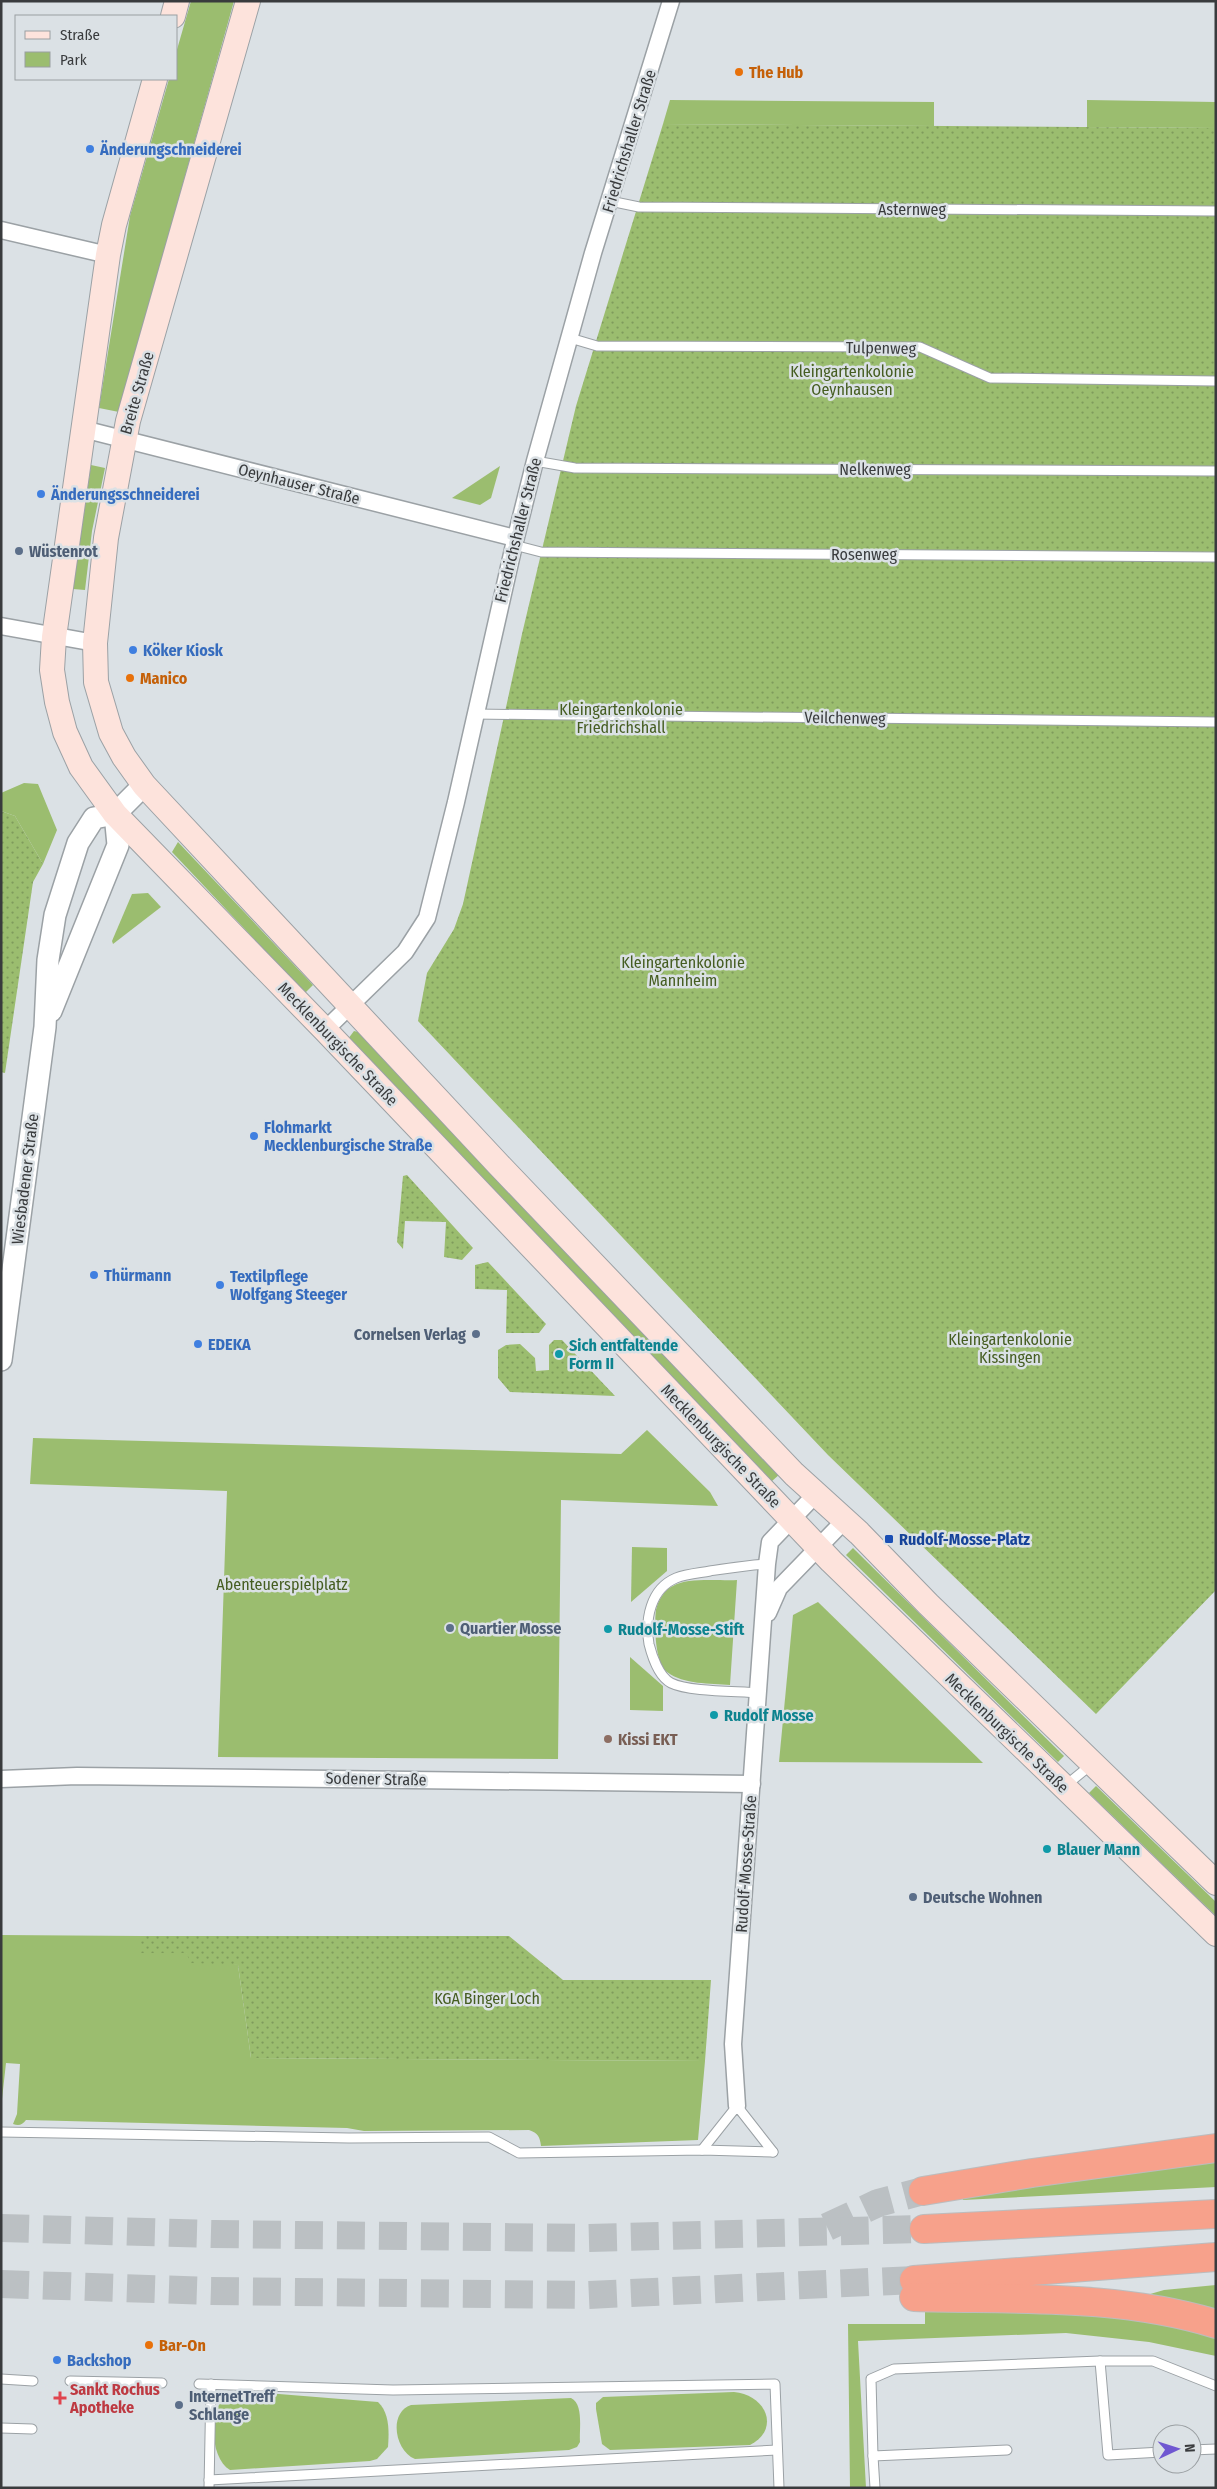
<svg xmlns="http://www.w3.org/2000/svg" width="1217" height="2489" font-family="'Fira Sans Condensed',sans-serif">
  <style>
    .green { fill: #9bbd6f }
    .garden { fill: url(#garden-dots) }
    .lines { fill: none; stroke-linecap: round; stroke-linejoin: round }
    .motorway-tunnel { stroke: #bbc0c3; stroke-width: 28; stroke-dasharray: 28 14; stroke-linecap: butt }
    .service-casing { stroke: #9ba1a5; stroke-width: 11 }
    .minor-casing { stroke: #9ba1a5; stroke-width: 19 }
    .tertiary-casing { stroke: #9ba1a5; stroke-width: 24 }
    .secondary-casing { stroke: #9ba1a5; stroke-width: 26 }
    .motorway-casing { stroke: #bcbcbd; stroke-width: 30 }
    .service { stroke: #fff; stroke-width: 9 }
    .minor { stroke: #fff; stroke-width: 16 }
    .tertiary { stroke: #fff; stroke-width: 21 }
    .secondary { stroke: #fde3dc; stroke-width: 24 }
    .motorway { stroke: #f7a18b; stroke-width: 28 }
    .food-dot { fill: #e8710a; stroke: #dbe1e5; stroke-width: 2 }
    .shop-dot { fill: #3f7fe0; stroke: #dbe1e5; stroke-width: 2 }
    .service-dot { fill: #5c6f8a; stroke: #dbe1e5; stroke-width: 2 }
    .culture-dot { fill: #0f9aa8; stroke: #dbe1e5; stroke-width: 2 }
    .transit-dot { fill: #1a4fb4; stroke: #dbe1e5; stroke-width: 2 }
    .education-dot { fill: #8d6e63; stroke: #dbe1e5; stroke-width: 2 }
    .health-dot { fill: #e0444e; stroke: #dbe1e5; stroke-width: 2 }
    .labels { text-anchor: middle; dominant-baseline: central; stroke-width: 5; stroke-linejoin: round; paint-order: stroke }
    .food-label { font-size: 16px; font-weight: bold; fill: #c56008; stroke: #dbe1e5; text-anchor: start }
    .street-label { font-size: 16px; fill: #393b3d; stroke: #dbe1e5 }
    .shop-label { font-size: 16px; font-weight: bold; fill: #366cbe; stroke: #dbe1e5; text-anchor: start }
    .park-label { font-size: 16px; fill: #455d21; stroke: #dbe1e5 }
    .service-label { font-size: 16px; font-weight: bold; fill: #4e5e75; stroke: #dbe1e5; text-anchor: start }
    .culture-label { font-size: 16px; font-weight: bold; fill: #0d838f; stroke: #dbe1e5; text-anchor: start }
    .transit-label { font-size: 16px; font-weight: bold; fill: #164399; stroke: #dbe1e5; text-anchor: start }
    .education-label { font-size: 16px; font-weight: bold; fill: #785e54; stroke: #dbe1e5; text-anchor: start }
    .health-label { font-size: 16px; font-weight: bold; fill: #be3a42; stroke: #dbe1e5; text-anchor: start }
  </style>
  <defs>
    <pattern id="garden-dots" width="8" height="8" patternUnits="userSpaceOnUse" patternTransform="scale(1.25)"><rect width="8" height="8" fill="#9bbd6f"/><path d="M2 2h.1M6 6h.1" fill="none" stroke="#7f9b5c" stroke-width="1.8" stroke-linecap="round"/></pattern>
  </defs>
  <rect width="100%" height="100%" fill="#dbe1e5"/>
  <g class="green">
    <polygon points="191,1 234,1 119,412 99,408 130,216 169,79 176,79 176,53"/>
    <polygon points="670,100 934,102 934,126 663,124"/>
    <polygon points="1087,100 1216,102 1216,128 1087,127"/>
    <polygon points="91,465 105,468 92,531 85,590 73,589"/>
    <polygon points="500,466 491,498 480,505 452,498"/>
    <polygon points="24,783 38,784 57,830 43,864 15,816 1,811 1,793"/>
    <polygon points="178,842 313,985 305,993 172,852"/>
    <polygon points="148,893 161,907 113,944 112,941 132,894"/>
    <polygon points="354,1031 358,1032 581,1269 780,1474 772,1481 652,1359 348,1039"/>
    <polygon points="647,1430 710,1492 718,1506 561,1500 558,1759 218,1757 227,1491 30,1484 33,1438 621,1454"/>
    <polygon points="632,1547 667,1548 667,1571 631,1602"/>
    <polygon points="853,1548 1064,1756 1058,1762 846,1555"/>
    <path d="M737,1580L730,1685C710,1683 684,1685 667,1672C655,1664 654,1625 656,1610C658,1601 664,1590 673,1586C687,1577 720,1581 737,1580Z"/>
    <polygon points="818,1602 983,1763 779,1762 793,1615"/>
    <polygon points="630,1657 663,1686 663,1711 630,1710"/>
    <polygon points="1096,1786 1216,1902 1216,1916 1089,1793"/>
    <path d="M1,1935L141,1936V1952L186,1953L238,1965L251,2058L705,2061L698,2140L541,2146C540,2137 538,2133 529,2130L364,2131L347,2128L26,2120C22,2125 19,2126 13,2124L17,2114L20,2064L6,2063L1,2108Z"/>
    <polygon points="1216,2157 1216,2187 963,2200 962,2197"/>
    <polygon points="1216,2285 1216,2311 1140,2297 1164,2290"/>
    <polygon points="925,2309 1100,2314 1216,2331 1216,2356 1149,2342 1066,2333 858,2341 866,2488 850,2488 848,2324 925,2324"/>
    <path d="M242,2391L378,2402C390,2413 389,2433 388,2447L377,2459L370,2461L230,2470C210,2458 209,2414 224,2397Z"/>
    <path d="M734,2392C766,2395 781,2429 750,2445L610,2450L602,2444L596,2409V2403L603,2397Z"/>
    <path d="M571,2398C584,2404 579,2430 580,2442L577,2447L569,2450L415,2459C395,2451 388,2413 411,2405Z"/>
  </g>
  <g class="garden">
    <polygon points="663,124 1216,128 1216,1590 1096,1714 828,1455 418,1021 427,973 454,929 463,904 522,634 576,406"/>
    <polygon points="1,811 15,816 43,864 33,882 5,1073 1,1072"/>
    <polygon points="407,1175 473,1248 462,1260 444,1257 446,1222 405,1221 403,1249 397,1242 403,1176"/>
    <polygon points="488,1262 546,1324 539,1333 506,1333 507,1290 475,1289 475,1265"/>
    <polygon points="554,1340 562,1340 615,1396 510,1392 498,1378 498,1350 506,1345 520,1344 535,1358 536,1371 549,1370 549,1345"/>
    <polygon points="141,1936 509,1936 563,1980 711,1980 705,2061 251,2058 238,1965 191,1963 186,1953 141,1953"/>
  </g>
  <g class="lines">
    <g class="motorway-tunnel">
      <polyline points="827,2227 878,2203 923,2191"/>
      <polyline points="1,2228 213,2234 587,2238 924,2229"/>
      <polyline points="1,2284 211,2291 587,2295 914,2280"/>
    </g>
    <g class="service-casing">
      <g id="service">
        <polyline points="610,201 639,207 1216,211"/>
        <polyline points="570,338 597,346 920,347 990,378 1216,381"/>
        <polyline points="535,461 575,468 1216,471"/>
        <polyline points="514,545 541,552 1216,557"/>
        <polyline points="474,714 1216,722"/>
        <path d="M759,1693C737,1691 689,1692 671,1683C659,1677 652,1656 649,1644C645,1620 650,1589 676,1578C686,1574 699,1573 710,1571C729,1568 747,1565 767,1564"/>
        <polyline points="1065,1786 1092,1764"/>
        <polyline points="1,2132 349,2138 489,2137 519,2153 702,2150 773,2152"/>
        <polyline points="702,2150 737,2106 773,2152"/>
        <polyline points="1,2379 33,2381"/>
        <polyline points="70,2381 162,2383"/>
        <polyline points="199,2384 393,2390 775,2384 779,2488"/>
        <polyline points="1,2428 32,2429"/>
        <polyline points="1007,2450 873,2456 871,2379 894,2369 1100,2361"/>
        <polyline points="1192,2450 1216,2449"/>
        <polyline points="1162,2452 1108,2455 1100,2361 1153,2361 1216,2386"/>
        <polyline points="873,2456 875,2488"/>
        <polyline points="209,2480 777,2450"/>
        <polyline points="209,2488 211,2384"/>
      </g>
    </g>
    <g class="minor-casing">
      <g id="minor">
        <polyline points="1,230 108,255"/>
        <polyline points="83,429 515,538"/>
        <polyline points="1,626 95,643"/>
        <polyline points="325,1030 405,952 427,918 456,802 514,545 535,461 593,253 671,1"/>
        <polyline points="768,1613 779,1588 845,1520"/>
        <polyline points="1,1779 77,1776 752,1784"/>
        <polyline points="737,2106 733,2044 767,1564 770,1542 816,1494"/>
      </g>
    </g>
    <g class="tertiary-casing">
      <g id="tertiary">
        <polyline points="51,1011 118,845 115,814"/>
        <polyline points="1,1360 45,1027 48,960 55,915 78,843 94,818 115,814 144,785"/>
      </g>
    </g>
    <g class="secondary-casing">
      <g id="secondary">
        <polyline points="248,1 128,421 106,538 95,643 96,682 111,733 124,757 144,785 498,1164 794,1474 859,1533 928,1604 1216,1883"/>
        <polyline points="173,16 177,1"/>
        <polyline points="155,79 114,225 108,255 54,637 52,670 57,702 65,732 81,767 115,814 325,1030 831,1561 1216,1934"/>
      </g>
    </g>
    <g class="motorway-casing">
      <g id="motorway">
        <polyline points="923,2191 1032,2173 1216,2148"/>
        <polyline points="924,2229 1216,2214"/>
        <polyline points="914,2280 1216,2257"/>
        <path d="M914,2297C1014,2300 1120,2294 1216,2324"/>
      </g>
    </g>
    <use href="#service" class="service"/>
    <use href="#minor" class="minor"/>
    <use href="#tertiary" class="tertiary"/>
    <use href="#secondary" class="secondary"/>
    <use href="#motorway" class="motorway"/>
  </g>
  <g class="food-dot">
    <circle cx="739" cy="72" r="5"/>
    <circle cx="130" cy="678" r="5"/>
    <circle cx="149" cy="2345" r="5"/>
  </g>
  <g class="shop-dot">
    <circle cx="90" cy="149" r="5"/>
    <circle cx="41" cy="494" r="5"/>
    <circle cx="133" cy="650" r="5"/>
    <circle cx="254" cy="1136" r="5"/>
    <circle cx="94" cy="1275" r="5"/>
    <circle cx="220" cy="1285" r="5"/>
    <circle cx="198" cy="1344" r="5"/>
    <circle cx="57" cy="2360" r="5"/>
  </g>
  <g class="service-dot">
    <circle cx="19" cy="551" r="5"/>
    <circle cx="476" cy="1334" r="5"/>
    <circle cx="450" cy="1628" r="5"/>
    <circle cx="913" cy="1897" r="5"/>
    <circle cx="179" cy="2405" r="5"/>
  </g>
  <g class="culture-dot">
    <circle cx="559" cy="1354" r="5"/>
    <circle cx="608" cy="1629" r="5"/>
    <circle cx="714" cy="1715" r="5"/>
    <circle cx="1047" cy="1849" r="5"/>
  </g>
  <rect class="transit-dot" x="884" y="1534" width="10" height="10" rx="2.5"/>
  <circle class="education-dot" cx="608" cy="1739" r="5"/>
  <path class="health-dot" d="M57.5 2390.5h5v5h5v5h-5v5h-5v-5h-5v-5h5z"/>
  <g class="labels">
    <g class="food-label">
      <text x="749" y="72">The Hub</text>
      <text x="140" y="678">Manico</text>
      <text x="159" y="2345">Bar-On</text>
    </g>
    <g class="street-label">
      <text transform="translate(629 141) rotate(-73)">Friedrichshaller Straße</text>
      <text x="912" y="209">Asternweg</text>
      <text transform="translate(881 348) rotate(1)">Tulpenweg</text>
      <text transform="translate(137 393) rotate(-74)">Breite Straße</text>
      <text x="875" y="469">Nelkenweg</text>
      <text transform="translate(299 484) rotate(14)">Oeynhauser Straße</text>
      <text transform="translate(518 530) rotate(-76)">Friedrichshaller Straße</text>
      <text x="864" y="554">Rosenweg</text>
      <text transform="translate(845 718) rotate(1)">Veilchenweg</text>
      <text transform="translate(338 1044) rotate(46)">Mecklenburgische Straße</text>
      <text transform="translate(25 1179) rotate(-83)">Wiesbadener Straße</text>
      <text transform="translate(721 1446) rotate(46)">Mecklenburgische Straße</text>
      <text transform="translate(1007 1733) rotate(44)">Mecklenburgische Straße</text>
      <text transform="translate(376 1779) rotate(1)">Sodener Straße</text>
      <text transform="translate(746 1864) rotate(-86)">Rudolf-Mosse-Straße</text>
    </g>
    <g class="shop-label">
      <text x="100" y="149">Änderungschneiderei</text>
      <text x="51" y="494">Änderungsschneiderei</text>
      <text x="143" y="650">Köker Kiosk</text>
      <text x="264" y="1127">Flohmarkt<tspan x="264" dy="18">Mecklenburgische Straße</tspan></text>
      <text x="104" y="1275">Thürmann</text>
      <text x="230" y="1276">Textilpflege<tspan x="230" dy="18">Wolfgang Steeger</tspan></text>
      <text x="208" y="1344">EDEKA</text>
      <text x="67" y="2360">Backshop</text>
    </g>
    <g class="park-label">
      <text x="852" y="371">Kleingartenkolonie<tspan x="852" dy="18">Oeynhausen</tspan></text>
      <text x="621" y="709">Kleingartenkolonie<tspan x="621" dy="18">Friedrichshall</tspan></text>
      <text x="683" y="962">Kleingartenkolonie<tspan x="683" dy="18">Mannheim</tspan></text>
      <text x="1010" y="1339">Kleingartenkolonie<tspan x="1010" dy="18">Kissingen</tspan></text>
      <text x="282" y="1584">Abenteuerspielplatz</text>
      <text x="487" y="1998">KGA Binger Loch</text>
    </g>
    <g class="service-label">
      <text x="29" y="551">Wüstenrot</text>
      <text x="466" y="1334" text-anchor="end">Cornelsen Verlag</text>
      <text x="460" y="1628">Quartier Mosse</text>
      <text x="923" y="1897">Deutsche Wohnen</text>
      <text x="189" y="2396">InternetTreff<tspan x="189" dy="18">Schlange</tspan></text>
    </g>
    <g class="culture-label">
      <text x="569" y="1345">Sich entfaltende<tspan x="569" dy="18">Form II</tspan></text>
      <text x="618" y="1629">Rudolf-Mosse-Stift</text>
      <text x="724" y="1715">Rudolf Mosse</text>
      <text x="1057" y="1849">Blauer Mann</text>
    </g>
    <g class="transit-label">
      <text x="899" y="1539">Rudolf-Mosse-Platz</text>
    </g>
    <g class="education-label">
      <text x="618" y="1739">Kissi EKT</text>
    </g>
    <g class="health-label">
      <text x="70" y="2389">Sankt Rochus<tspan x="70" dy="18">Apotheke</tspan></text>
    </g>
  </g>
  <rect width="1217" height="2489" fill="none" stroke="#393b3d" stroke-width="5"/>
  <rect x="15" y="15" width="162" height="65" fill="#dbe1e5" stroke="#9a9fa2"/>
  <rect x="25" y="31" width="25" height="8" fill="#fde3dc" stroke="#9a9fa2"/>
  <text x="60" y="40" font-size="15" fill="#393b3d">Straße</text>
  <rect x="25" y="52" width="25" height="15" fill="#9bbd6f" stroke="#9a9fa2"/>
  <text x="60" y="65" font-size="15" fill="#393b3d">Park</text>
  <g transform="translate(1177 2449) rotate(86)"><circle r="24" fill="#dbe1e5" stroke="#9a9fa2"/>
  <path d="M0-4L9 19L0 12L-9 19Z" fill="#6f57d1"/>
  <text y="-8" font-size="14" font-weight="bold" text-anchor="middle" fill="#393b3d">N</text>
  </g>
</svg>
